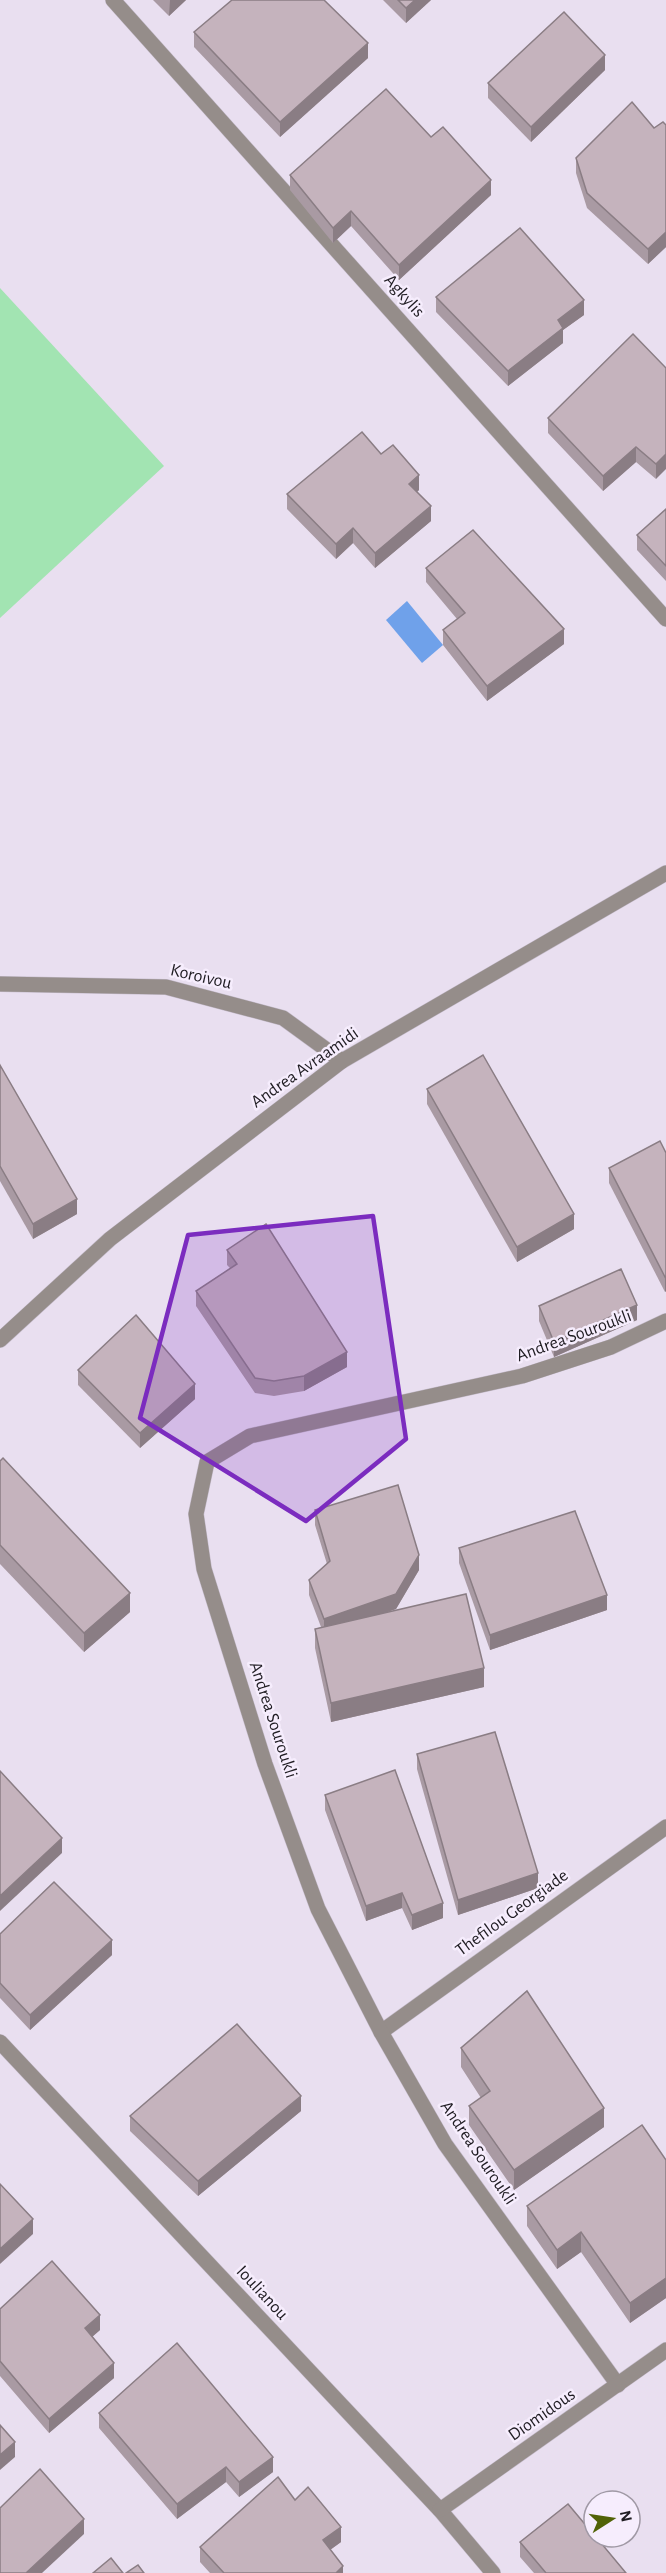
<svg xmlns="http://www.w3.org/2000/svg" width="666" height="2573" font-family="'Alegreya Sans',sans-serif">
  <style>
    .park { fill: #a2e4b2 }
    .water { fill: #6fa1ea }
    .lines { fill: none; stroke-linecap: round; stroke-linejoin: round }
    .minor-casing { stroke: #c5bccb; stroke-width: 16 }
    .tertiary-casing { stroke: #c5bccb; stroke-width: 16 }
    .minor { stroke: #958d8a; stroke-width: 15 }
    .tertiary { stroke: #958d8a; stroke-width: 15 }
    .wall { fill: #a99aa3 }
    .shaded-wall { fill: #8a7d84 }
    .building { fill: #c5b3bd; stroke: #8a7d84; stroke-width: 1.5 }
    .marked { fill: #7b2cbf; fill-opacity: 0.2; stroke: #7b2cbf; stroke-width: 4.5; stroke-linejoin: round }
    .labels { text-anchor: middle; dominant-baseline: central; stroke-width: 5; stroke-linejoin: round; paint-order: stroke }
    .street-label { font-size: 18px; fill: #1f1c22; stroke: #f6edfd }
  </style>
  <rect width="100%" height="100%" fill="#e9dff0"/>
  <polygon class="park" points="0,288 164,466 0,618"/>
  <polygon class="water" points="407,601 443,645 422,663 386,620"/>
  <g class="lines">
    <g class="minor-casing">
      <g id="minor">
        <polyline points="113,0 666,619"/>
        <polyline points="0,984 166,987 283,1018 342,1061"/>
        <polyline points="381,2032 666,1827"/>
        <polyline points="0,2042 440,2510 493,2573"/>
        <polyline points="618,2385 445,2144 381,2032 318,1909 265,1764 204,1569 196,1514 207,1462 250,1436 522,1376 611,1347 666,1321"/>
        <polyline points="440,2510 666,2350"/>
      </g>
    </g>
    <g class="tertiary-casing">
      <polyline id="tertiary" points="0,1340 110,1239 342,1061 666,873"/>
    </g>
    <use href="#minor" class="minor"/>
    <use href="#tertiary" class="tertiary"/>
  </g>
  <g class="wall">
    <polygon points="153,0 186,0 169,16"/>
    <polygon points="383,0 431,0 406,23"/>
    <polygon points="194,32 368,58 280,137 194,47"/>
    <polygon points="605,70 531,142 488,98 488,83"/>
    <polygon points="666,125 666,247 648,264 587,208 576,173 576,158 654,128"/>
    <polygon points="431,137 491,195 399,280 351,226 333,243 290,190 290,175"/>
    <polygon points="436,297 584,315 563,330 563,343 508,386 436,312"/>
    <polygon points="666,368 656,479 636,462 603,491 548,433 548,418"/>
    <polygon points="381,454 419,490 417,492 431,521 375,568 353,543 336,559 287,509 287,494"/>
    <polygon points="666,509 666,581 637,550 637,535"/>
    <polygon points="426,568 564,644 487,701 443,645 443,630 457,619 426,582"/>
    <polygon points="0,1065 77,1214 33,1239 0,1181"/>
    <polygon points="427,1089 574,1229 517,1262 427,1104"/>
    <polygon points="666,1153 666,1291 665,1292 609,1183 609,1168"/>
    <polygon points="227,1250 347,1367 304,1391 274,1396 255,1393 196,1306 196,1291 230,1268 227,1265"/>
    <polygon points="539,1306 637,1320 554,1357 539,1321"/>
    <polygon points="78,1370 195,1399 140,1448 78,1385"/>
    <polygon points="0,1461 130,1612 84,1652 0,1564"/>
    <polygon points="315,1510 419,1570 396,1609 390,1611 484,1687 331,1722 315,1648 315,1629 321,1627 309,1595 309,1580 327,1564 315,1525"/>
    <polygon points="459,1548 607,1610 490,1650 459,1563"/>
    <polygon points="417,1754 538,1888 458,1915 417,1769"/>
    <polygon points="325,1795 443,1918 412,1930 402,1908 366,1921 325,1810"/>
    <polygon points="0,1934 112,1955 30,2030 0,1998"/>
    <polygon points="461,2048 604,2127 514,2190 469,2125 469,2106 481,2098 461,2067"/>
    <polygon points="301,2111 198,2196 130,2131 130,2116"/>
    <polygon points="666,2160 666,2298 630,2323 581,2252 557,2269 527,2226 527,2206"/>
    <polygon points="0,2309 100,2330 92,2337 114,2378 49,2433 0,2376"/>
    <polygon points="99,2413 273,2472 239,2497 226,2482 177,2519 99,2428"/>
    <polygon points="295,2500 341,2542 330,2550 343,2573 210,2573 200,2562 200,2547"/>
    <polygon points="520,2542 626,2573 534,2573 520,2557"/>
  </g>
  <g class="shaded-wall">
    <polygon points="170,0 186,0 169,16"/>
    <polygon points="415,0 431,0 406,23 406,8"/>
    <polygon points="368,43 368,58 280,137 280,122"/>
    <polygon points="605,55 605,70 531,142 531,127"/>
    <polygon points="491,180 491,195 399,280 399,265"/>
    <polygon points="351,211 351,226 333,243 333,228"/>
    <polygon points="666,232 666,247 648,264 648,249"/>
    <polygon points="584,300 584,315 563,330 563,343 508,386 508,371 558,320"/>
    <polygon points="636,447 636,462 603,491 603,476"/>
    <polygon points="666,454 666,469 656,479 656,464"/>
    <polygon points="419,475 419,490 409,499 409,484"/>
    <polygon points="431,506 431,521 375,568 375,553"/>
    <polygon points="353,528 353,543 336,559 336,544"/>
    <polygon points="564,629 564,644 487,701 487,686"/>
    <polygon points="77,1199 77,1214 33,1239 33,1224"/>
    <polygon points="574,1214 574,1229 517,1262 517,1247"/>
    <polygon points="666,1276 666,1291 665,1292 665,1277"/>
    <polygon points="637,1305 637,1320 554,1357 554,1342"/>
    <polygon points="347,1352 347,1367 304,1391 304,1376"/>
    <polygon points="195,1384 195,1399 140,1448 140,1433"/>
    <polygon points="419,1555 419,1570 396,1609 324,1634 324,1619"/>
    <polygon points="130,1593 130,1612 84,1652 84,1633"/>
    <polygon points="607,1595 607,1610 490,1650 490,1635"/>
    <polygon points="484,1668 484,1687 331,1722 331,1703"/>
    <polygon points="62,1838 62,1853 0,1911 0,1896"/>
    <polygon points="538,1873 538,1888 458,1915 458,1900"/>
    <polygon points="402,1893 402,1908 366,1921 366,1906"/>
    <polygon points="443,1903 443,1918 412,1930 412,1915"/>
    <polygon points="112,1940 112,1955 30,2030 30,2015"/>
    <polygon points="301,2096 301,2111 198,2196 198,2181"/>
    <polygon points="604,2108 604,2127 514,2190 514,2170"/>
    <polygon points="33,2219 33,2234 0,2264 0,2249"/>
    <polygon points="581,2232 581,2252 557,2269 557,2250"/>
    <polygon points="666,2278 666,2298 630,2323 630,2303"/>
    <polygon points="100,2315 100,2330 85,2343 85,2328"/>
    <polygon points="114,2363 114,2378 49,2433 49,2419"/>
    <polygon points="15,2442 15,2457 0,2470 0,2455"/>
    <polygon points="273,2457 273,2472 239,2497 239,2482"/>
    <polygon points="226,2467 226,2482 177,2519 177,2504"/>
    <polygon points="84,2519 84,2534 42,2573 26,2573"/>
    <polygon points="341,2527 341,2542 323,2555 323,2540"/>
    <polygon points="343,2566 343,2573 336,2573"/>
  </g>
  <g class="building">
    <polygon points="232,0 324,0 368,43 280,122 194,32"/>
    <polygon points="398,0 415,0 406,8"/>
    <polygon points="564,12 605,55 531,127 488,83"/>
    <polygon points="386,89 431,137 443,127 491,180 399,265 351,211 333,228 290,175"/>
    <polygon points="632,102 654,128 663,122 666,125 666,232 648,249 587,193 576,158"/>
    <polygon points="520,228 584,300 558,320 563,328 508,371 436,297"/>
    <polygon points="633,334 666,368 666,454 656,464 636,447 603,476 548,418"/>
    <polygon points="362,432 381,454 393,445 419,475 409,484 431,506 375,553 353,528 336,544 287,494"/>
    <polygon points="666,509 666,566 637,535"/>
    <polygon points="473,530 564,629 487,686 443,630 465,613 426,568"/>
    <polygon points="483,1055 574,1214 517,1247 427,1089"/>
    <polygon points="0,1065 77,1199 33,1224 0,1166"/>
    <polygon points="660,1141 666,1153 666,1276 665,1277 609,1168"/>
    <polygon points="266,1224 347,1352 304,1376 274,1381 255,1378 196,1291 237,1264 227,1250"/>
    <polygon points="621,1269 637,1305 554,1342 539,1306"/>
    <polygon points="136,1315 195,1384 140,1433 78,1370"/>
    <polygon points="3,1458 130,1593 84,1633 0,1545 0,1461"/>
    <polygon points="398,1485 419,1555 396,1594 324,1619 309,1580 330,1561 315,1510"/>
    <polygon points="575,1511 607,1595 490,1635 459,1548"/>
    <polygon points="466,1594 484,1668 331,1703 315,1629"/>
    <polygon points="495,1732 538,1873 458,1900 417,1754"/>
    <polygon points="395,1770 443,1903 412,1915 402,1893 366,1906 325,1795"/>
    <polygon points="0,1771 62,1838 0,1896"/>
    <polygon points="54,1882 112,1940 30,2015 0,1983 0,1934"/>
    <polygon points="527,1991 604,2108 514,2170 469,2106 490,2091 461,2048"/>
    <polygon points="237,2024 301,2096 198,2181 130,2116"/>
    <polygon points="642,2125 666,2160 666,2278 630,2303 581,2232 557,2250 527,2206"/>
    <polygon points="0,2184 33,2219 0,2249"/>
    <polygon points="52,2261 100,2315 85,2328 114,2363 49,2419 0,2361 0,2309"/>
    <polygon points="177,2343 273,2457 239,2482 226,2467 177,2504 99,2413"/>
    <polygon points="0,2425 15,2442 0,2455"/>
    <polygon points="40,2469 84,2519 26,2573 0,2573 0,2508"/>
    <polygon points="278,2477 295,2500 308,2487 341,2527 323,2540 343,2566 336,2573 224,2573 200,2547"/>
    <polygon points="568,2504 594,2535 594,2537 596,2537 626,2573 546,2573 520,2542"/>
    <polygon points="111,2558 123,2573 93,2573"/>
    <polygon points="138,2565 144,2573 126,2573"/>
  </g>
  <path class="marked" d="M373,1216L406,1439L306,1521L140,1418L188,1235Z"/>
  <g class="labels">
    <g class="street-label">
      <text transform="translate(404 296) rotate(48)">Agkylis</text>
      <text transform="translate(201 977) rotate(13)">Koroivou</text>
      <text transform="translate(305 1068) rotate(-35)">Andrea Avraamidi</text>
      <text transform="translate(574 1336) rotate(-20)">Andrea Souroukli</text>
      <text transform="translate(273 1720) rotate(72)">Andrea Souroukli</text>
      <text transform="translate(512 1913) rotate(-36)">Thefilou Georgiade</text>
      <text transform="translate(478 2153) rotate(56)">Andrea Souroukli</text>
      <text transform="translate(262 2293) rotate(47)">Ioulianou</text>
      <text transform="translate(542 2415) rotate(-35)">Diomidous</text>
    </g>
  </g>
  <g transform="translate(612 2519) rotate(78)"><circle r="28" fill="#f6edfd" stroke="#a099a5" stroke-width="1.5"/>
  <path d="M0-4.5L10 22L0 15L-10 22Z" fill="#516207"/>
  <text y="-9" font-size="16" font-weight="bold" text-anchor="middle" fill="#1f1c22">N</text>
  </g>
</svg>
